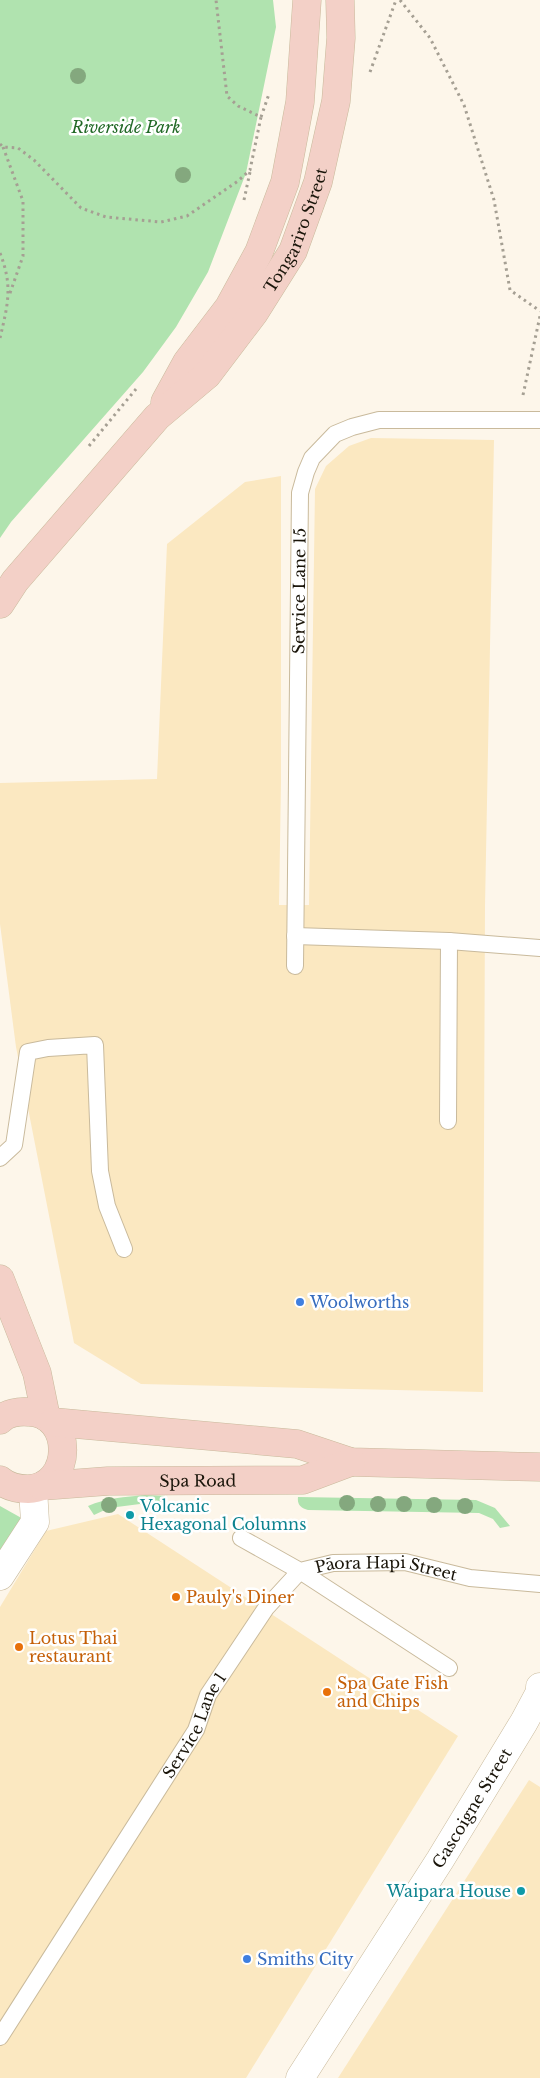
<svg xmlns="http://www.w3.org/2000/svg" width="540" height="2078" font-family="'Libre Baskerville',serif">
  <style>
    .built { fill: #fbe8c1 }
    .green { fill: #b0e3af }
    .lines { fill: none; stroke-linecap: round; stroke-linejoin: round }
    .service-casing { stroke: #c9ba9c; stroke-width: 18 }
    .minor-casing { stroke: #c9ba9c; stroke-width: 29 }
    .tertiary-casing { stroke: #c9ba9c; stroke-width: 29 }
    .secondary-casing { stroke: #c9ba9c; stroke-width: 29 }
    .path { stroke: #a59f93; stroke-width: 3; stroke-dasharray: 2.5 4; stroke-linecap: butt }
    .service { stroke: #fff; stroke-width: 16 }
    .minor { stroke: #fff; stroke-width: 28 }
    .tertiary { stroke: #fff; stroke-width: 28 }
    .secondary { stroke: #f3d0c7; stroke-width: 28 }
    .tree { fill: #84a87e }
    .shop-dot { fill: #3f7fe0; stroke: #fff; stroke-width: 2 }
    .culture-dot { fill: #0f9aa8; stroke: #fff; stroke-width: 2 }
    .food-dot { fill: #e8710a; stroke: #fff; stroke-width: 2 }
    .labels { text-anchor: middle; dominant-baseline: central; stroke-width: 5; stroke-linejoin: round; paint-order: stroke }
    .park-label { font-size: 16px; font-style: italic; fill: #216926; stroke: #fff }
    .street-label { font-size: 16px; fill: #1a150a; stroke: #fff }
    .shop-label { font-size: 16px; fill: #366cbe; stroke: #fff; text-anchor: start }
    .culture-label { font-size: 16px; fill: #0d838f; stroke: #fff; text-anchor: start }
    .food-label { font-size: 16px; fill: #c56008; stroke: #fff; text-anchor: start }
  </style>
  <rect width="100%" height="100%" fill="#fdf6ea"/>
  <g class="built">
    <polygon points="371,438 494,440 485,906 483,1392 141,1384 74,1343 16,1047 0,924 0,783 157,779 167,544 245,482 281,476 281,782 279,905 309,905 315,489 326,466 349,446"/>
    <polygon points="118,1514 458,1736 246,2078 0,2078 0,1607 46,1531"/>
    <polygon points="529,1780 540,1787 540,2078 338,2078"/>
  </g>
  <g class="green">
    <polygon points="0,0 273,0 276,27 246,173 208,272 176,327 143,372 11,522 0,538"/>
    <path d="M145,1495L166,1496L165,1512L145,1510L140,1504L109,1508L94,1515L88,1506C106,1498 125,1497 145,1495Z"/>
    <path d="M298,1497L476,1500L495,1508L510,1526L500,1528L493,1519L479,1513L308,1510C301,1508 297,1505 298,1497Z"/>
    <polygon points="0,1506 25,1520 0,1562"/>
  </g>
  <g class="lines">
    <g class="service-casing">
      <g id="service">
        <polyline points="295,936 449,941 540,948"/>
        <path id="s1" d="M295,966L300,493L306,472L312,458L335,434L352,427L379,420H540"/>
        <polyline points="448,1121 449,941"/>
        <polyline points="0,1158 14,1145 28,1052 48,1048 95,1045 100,1171 107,1206 124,1249"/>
        <path id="s2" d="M241,1538L300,1571L333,1563L405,1562L470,1578L540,1584"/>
        <path id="s3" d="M0,2037L196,1730L208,1695L266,1608L300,1571L449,1668"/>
      </g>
    </g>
    <g class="minor-casing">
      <g id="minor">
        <path id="s4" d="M300,2078L440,1860L524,1722L540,1692V1687"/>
      </g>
    </g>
    <g class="tertiary-casing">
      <polyline id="tertiary" points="0,1576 35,1522 33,1489"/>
    </g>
    <g class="secondary-casing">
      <g id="secondary">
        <polyline points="165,402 187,362 229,307 259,252 285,182 300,102 307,0"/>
        <path id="s5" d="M0,604L15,581L157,417L207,375L254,313L293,251L318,182L336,101L341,38L340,0"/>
        <polyline points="0,1279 37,1373 46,1417"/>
        <path d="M0,1420C7,1413 19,1411 29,1412C74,1413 74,1487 28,1489C18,1489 8,1487 0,1480"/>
        <polyline points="53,1422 297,1444 351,1462 540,1467"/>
        <path id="s6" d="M42,1486L108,1481L303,1480L351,1462"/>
      </g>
    </g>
    <g class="path">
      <polyline points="400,0 430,38 464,105 494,200 510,290 540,311"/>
      <polyline points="370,72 396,0"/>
      <polyline points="261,117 269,94"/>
      <polyline points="0,144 3,147 18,148 34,160 81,208 106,217 161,222 187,216 238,181 250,170 261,117 238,106 227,96 216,0"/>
      <polyline points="3,147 23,201 23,256 9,296"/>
      <polyline points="244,200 250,172"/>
      <path d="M0,253C13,286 8,304 0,338"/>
      <polyline points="523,395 540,316"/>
      <polyline points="89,446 136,389"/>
    </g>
    <use href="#service" class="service"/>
    <use href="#minor" class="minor"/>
    <use href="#tertiary" class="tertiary"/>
    <use href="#secondary" class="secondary"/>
  </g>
  <g class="tree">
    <circle cx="78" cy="76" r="8"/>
    <circle cx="183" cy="175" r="8"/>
    <circle cx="347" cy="1503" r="8"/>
    <circle cx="378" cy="1504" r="8"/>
    <circle cx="404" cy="1504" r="8"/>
    <circle cx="109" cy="1505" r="8"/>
    <circle cx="434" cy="1505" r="8"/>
    <circle cx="465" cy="1506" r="8"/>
  </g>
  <g class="shop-dot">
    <circle cx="300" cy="1302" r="5"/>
    <circle cx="247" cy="1959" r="5"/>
  </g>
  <g class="culture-dot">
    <circle cx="130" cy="1515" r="5"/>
    <circle cx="521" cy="1891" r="5"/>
  </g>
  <g class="food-dot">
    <circle cx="176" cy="1597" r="5"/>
    <circle cx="19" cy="1647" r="5"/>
    <circle cx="327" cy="1692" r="5"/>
  </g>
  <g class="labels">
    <g class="park-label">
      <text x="126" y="127">Riverside Park</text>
    </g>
    <g class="street-label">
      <text stroke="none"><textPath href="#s5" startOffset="481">Tongariro Street</textPath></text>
      <text stroke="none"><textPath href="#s1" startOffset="375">Service Lane 15</textPath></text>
      <text stroke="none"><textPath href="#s6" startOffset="156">Spa Road</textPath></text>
      <text stroke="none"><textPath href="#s2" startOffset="155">Pāora Hapi Street</textPath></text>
      <text stroke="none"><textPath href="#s3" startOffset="368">Service Lane 1</textPath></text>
      <text stroke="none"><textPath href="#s4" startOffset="320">Gascoigne Street</textPath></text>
    </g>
    <g class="shop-label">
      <text x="310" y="1302">Woolworths</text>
      <text x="257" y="1959">Smiths City</text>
    </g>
    <g class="culture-label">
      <text x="140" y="1506">Volcanic<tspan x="140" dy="18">Hexagonal Columns</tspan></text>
      <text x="511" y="1891" text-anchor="end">Waipara House</text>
    </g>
    <g class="food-label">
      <text x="186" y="1597">Pauly's Diner</text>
      <text x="29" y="1638">Lotus Thai<tspan x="29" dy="18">restaurant</tspan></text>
      <text x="337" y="1683">Spa Gate Fish<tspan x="337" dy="18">and Chips</tspan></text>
    </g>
  </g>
</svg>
